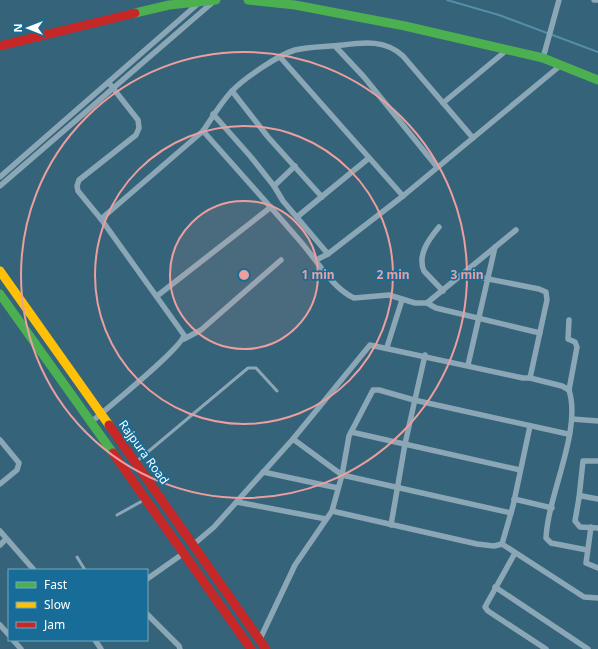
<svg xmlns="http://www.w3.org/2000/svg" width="598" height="649" font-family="'Noto Sans',sans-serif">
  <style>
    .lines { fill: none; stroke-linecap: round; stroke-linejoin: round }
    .stream { stroke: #558ea9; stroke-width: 2 }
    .lane { stroke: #8ba7b6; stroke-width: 3 }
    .street { stroke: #8ba7b6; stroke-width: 5.5 }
    .fast { stroke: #4caf50; stroke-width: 9 }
    .slow { stroke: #ffc107; stroke-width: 9 }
    .jam { stroke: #c62828; stroke-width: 9 }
    .ring { fill: none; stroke: #ed9e9e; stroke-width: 2 }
    .labels { text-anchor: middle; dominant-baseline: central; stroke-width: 3.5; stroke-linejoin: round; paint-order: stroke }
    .street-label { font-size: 12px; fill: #fff; stroke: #176d97 }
    .centre { fill: #ed9e9e; stroke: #176d97; stroke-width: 2 }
    .ring-label { font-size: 12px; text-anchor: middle; font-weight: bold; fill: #ed9e9e; stroke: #176d97; stroke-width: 3.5; stroke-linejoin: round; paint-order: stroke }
  </style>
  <rect width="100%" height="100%" fill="#34637a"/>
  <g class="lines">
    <polyline class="stream" points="447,0 499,15 598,52"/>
    <g class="lane">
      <polyline points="137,461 248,368 256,368 277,391"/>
      <polyline points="117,515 144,500"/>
      <polyline points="77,557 85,570"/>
    </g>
    <g class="street">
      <polyline points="594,0 598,0"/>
      <polyline points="335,46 364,77 437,167"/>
      <polyline points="280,57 403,196"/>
      <polyline points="543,58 559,0"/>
      <polyline points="232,91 268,137 322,197"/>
      <polyline points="443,103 508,49"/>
      <polyline points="213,114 251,157 274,186 283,201 328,254"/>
      <path d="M203,131C236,168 268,204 300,241C316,259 332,288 354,298L389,295L415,303H427L516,230"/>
      <polyline points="0,177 200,2"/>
      <polyline points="0,186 213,2"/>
      <polyline points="274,186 295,166"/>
      <polyline points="297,217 369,158"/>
      <path d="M101,219L203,131C212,118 220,104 231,92C243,79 278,55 295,50C310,46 327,47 343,45C365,42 386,40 403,56L473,138"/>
      <path d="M439,227C429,239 417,255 424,271L443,291"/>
      <polyline points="316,260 328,254 403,196 561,65"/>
      <polyline points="157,296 271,207"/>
      <polyline points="427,303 436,308 540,333"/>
      <polyline points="184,339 201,330 281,260"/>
      <polyline points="387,347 402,300"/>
      <polyline points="468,365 495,247"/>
      <path d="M530,378L562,386L569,390C582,431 548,494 546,538L551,543L587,550"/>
      <polyline points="569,390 577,347 575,342 568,339 569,320"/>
      <polyline points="572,419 598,421"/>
      <path d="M90,423C104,411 183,347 184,335L101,219L78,191L77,186L79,180L136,135L139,128L138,120L109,83"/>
      <polyline points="351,432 520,470"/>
      <polyline points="293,439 342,475 511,513"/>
      <polyline points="0,440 19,463 17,470 0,484"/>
      <polyline points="263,472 338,488"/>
      <polyline points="579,498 583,461 598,461"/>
      <polyline points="514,499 552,508"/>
      <polyline points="598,499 582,496 579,498 575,521 580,527 598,528"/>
      <polyline points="237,502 326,519"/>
      <polyline points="332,511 477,544 494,546 502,544 584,597 598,598"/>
      <polyline points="391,525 405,444 425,355"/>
      <polyline points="591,527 586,563 598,568"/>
      <polyline points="0,531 34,570"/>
      <polyline points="194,544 214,527 293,439 370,345 523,378 530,378 547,300 546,292 539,289 463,274"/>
      <polyline points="502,544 513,506 530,426"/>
      <polyline points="0,545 6,539"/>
      <polyline points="515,553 485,607 488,611 546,649"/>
      <polyline points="147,579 184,553"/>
      <polyline points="495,587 588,649"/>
      <polyline points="147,614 179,646 180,649"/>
      <polyline points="0,625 9,635"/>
      <polyline points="260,639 295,565 332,511 342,475 349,436 373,390 379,390 414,400 568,434"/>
      <polyline points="13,640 21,649"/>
      <polyline points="95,640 101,649"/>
    </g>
    <g class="fast">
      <polyline points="248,0 295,5 405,26 543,58 598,80"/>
      <polyline points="135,13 169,5 216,0"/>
      <polyline points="0,294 113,453"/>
    </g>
    <polyline class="slow" points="0,271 109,425"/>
    <g class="jam">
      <polyline points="0,46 135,13"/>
      <polyline points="109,425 266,649"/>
      <polyline points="113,453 251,649"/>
    </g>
  </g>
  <circle cx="244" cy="275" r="74" fill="#ed9e9e" fill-opacity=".12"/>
  <g class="ring">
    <circle cx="244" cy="275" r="74"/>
    <circle cx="244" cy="275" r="149"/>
    <circle cx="244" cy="275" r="223"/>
  </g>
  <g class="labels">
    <g class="street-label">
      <text transform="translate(144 452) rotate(54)">Rajpura Road</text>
    </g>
  </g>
  <circle cx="244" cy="275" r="6" class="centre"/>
  <g class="ring-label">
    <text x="318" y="279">1 min</text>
    <text x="393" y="279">2 min</text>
    <text x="467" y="279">3 min</text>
  </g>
  <rect x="8" y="569" width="140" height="72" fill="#176d97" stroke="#74a7c1"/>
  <rect x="16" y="582" width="20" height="6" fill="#4caf50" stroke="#74a7c1"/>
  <text x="44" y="589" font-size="12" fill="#ffffff">Fast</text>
  <rect x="16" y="602" width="20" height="6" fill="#ffc107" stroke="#74a7c1"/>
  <text x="44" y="609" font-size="12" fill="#ffffff">Slow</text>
  <rect x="16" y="622" width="20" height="6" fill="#c62828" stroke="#74a7c1"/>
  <text x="44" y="629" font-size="12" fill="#ffffff">Jam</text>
  <g transform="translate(28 28) rotate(270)" stroke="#176d97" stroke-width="3" paint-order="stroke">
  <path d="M0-3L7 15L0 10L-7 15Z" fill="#ffffff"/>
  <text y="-6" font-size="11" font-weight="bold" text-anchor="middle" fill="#ffffff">N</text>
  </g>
</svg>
